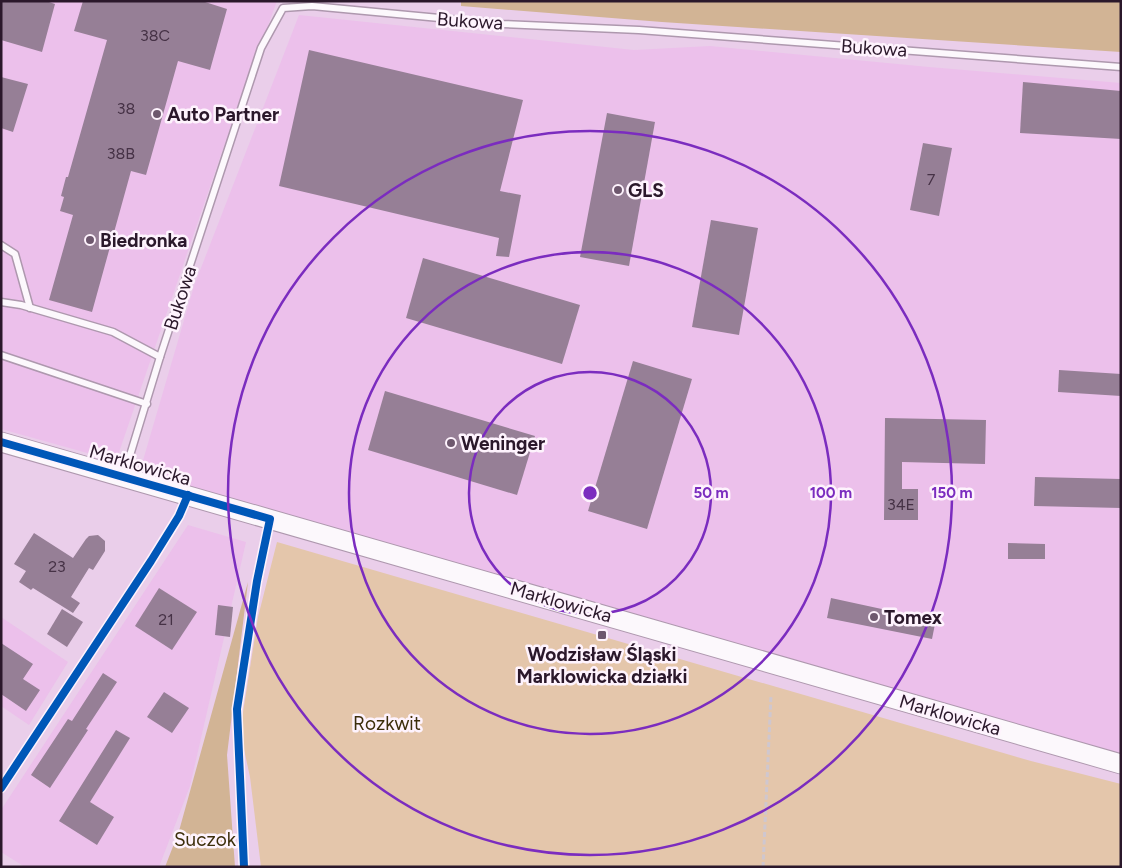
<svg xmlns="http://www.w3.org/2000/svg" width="1122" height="868" font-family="Figtree,sans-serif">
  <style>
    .built { fill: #ecc0eb }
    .green { fill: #e4c6ab }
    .forest { fill: #d2b495 }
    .building { fill: #967f96 }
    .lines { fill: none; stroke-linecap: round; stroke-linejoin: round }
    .service-casing { stroke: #ae98ae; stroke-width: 9 }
    .secondary-casing { stroke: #ae98ae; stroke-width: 21 }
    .path { stroke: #cfc7cf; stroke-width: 3; stroke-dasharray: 5 2.5; stroke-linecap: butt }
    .service { stroke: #fcf8fc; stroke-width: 6 }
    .secondary { stroke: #fcf8fc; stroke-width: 19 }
    .cycleway-casing { stroke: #fef3fd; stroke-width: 11 }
    .cycleway { stroke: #0057b8; stroke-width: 8 }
    .ring { fill: none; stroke: #7b2cbf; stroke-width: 2.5 }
    .poi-dot { fill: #6e586e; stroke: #fef3fd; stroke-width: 2 }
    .labels { text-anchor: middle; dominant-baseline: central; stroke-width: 5; stroke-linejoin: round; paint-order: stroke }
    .number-label { font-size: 16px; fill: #463246 }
    .street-label { font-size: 19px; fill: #2b182b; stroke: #fef3fd }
    .poi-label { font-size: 19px; font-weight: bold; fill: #2b182b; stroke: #fef3fd; text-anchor: start }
    .park-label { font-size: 19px; fill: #3c2e0b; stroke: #fef3fd }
    .centre { fill: #7b2cbf; stroke: #fef3fd; stroke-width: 2.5 }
    .ring-label { font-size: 15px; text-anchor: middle; font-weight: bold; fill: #7b2cbf; stroke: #fef3fd; stroke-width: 5; stroke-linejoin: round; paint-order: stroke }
  </style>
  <rect width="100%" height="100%" fill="#eaceea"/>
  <g class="built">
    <polygon points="1,1 277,1 224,146 116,461 1,429"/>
    <polygon points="299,15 634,50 710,46 929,67 1121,83 1121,754 139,474 194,286"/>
    <polygon points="188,525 246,542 190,786 159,867 25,867 1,852 1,810"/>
    <polygon points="1,617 68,662 29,725 1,706"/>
  </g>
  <polygon class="green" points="277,542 1031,761 1121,784 1121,867 261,867 250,777 240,731 258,617"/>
  <g class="forest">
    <polygon points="461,1 1121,1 1121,52 662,22 461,6"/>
    <polygon points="248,582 227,755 235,867 165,867 179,831"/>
  </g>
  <g class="building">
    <polygon points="1,1 46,1 55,4 42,52 1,40"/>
    <polygon points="83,1 202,1 227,9 210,70 178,61 146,175 131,171 92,312 49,300 73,215 60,211 64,197 61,196 66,177 68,177 107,40 74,31"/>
    <polygon points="309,50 523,100 500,191 521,195 509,257 496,256 499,238 279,186"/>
    <polygon points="1,77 28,84 13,132 1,128"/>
    <polygon points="1023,82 1121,91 1121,139 1020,133"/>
    <polygon points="607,113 655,122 629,266 580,257"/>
    <polygon points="923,143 952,148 939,216 910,210"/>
    <polygon points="711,220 758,228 739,335 692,327"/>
    <polygon points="423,258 580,305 562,364 406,318"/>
    <polygon points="633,361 692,379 647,529 588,511"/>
    <polygon points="1059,370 1121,374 1121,396 1058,392"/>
    <polygon points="385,391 535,436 517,495 368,450"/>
    <polygon points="885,418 986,420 985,464 902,462 902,489 918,489 918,520 884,520"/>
    <polygon points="1035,477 1121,479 1121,508 1034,506"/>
    <polygon points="34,533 73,558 86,539 89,536 98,535 105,541 105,551 93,570 89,568 71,597 80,603 73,613 33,588 31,590 19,582 26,571 14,564"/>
    <polygon points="1008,543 1045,544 1045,559 1008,559"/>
    <polygon points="159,588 197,612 172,650 135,626"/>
    <polygon points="831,598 914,616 914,620 935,624 932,639 827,618"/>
    <polygon points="218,605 233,607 230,637 215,635"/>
    <polygon points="62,609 83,622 67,647 47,634"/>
    <polygon points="1,643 33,664 23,679 40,690 26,711 1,694"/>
    <polygon points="103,673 117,682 86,729 88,730 50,788 31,775 68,719 72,721"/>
    <polygon points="164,692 189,708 172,733 147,717"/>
    <polygon points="116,730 130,738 90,802 114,817 97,845 59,821"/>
  </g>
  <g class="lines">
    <g class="service-casing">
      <g id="service">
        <polyline points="1,245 15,254 30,308"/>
        <polyline points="1,302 21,305 113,332 160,357"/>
        <polyline points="1,355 147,404"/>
        <polyline points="124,475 160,357 261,48 283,8 312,6 503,24 639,30 1121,67"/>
        <polyline points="1,788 151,561 179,516 187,499"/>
      </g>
    </g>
    <g class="secondary-casing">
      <polyline id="secondary" points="1,442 1121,764"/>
    </g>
    <polyline class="path" points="763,867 771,695"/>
    <use href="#service" class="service"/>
    <use href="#secondary" class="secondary"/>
    <g class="cycleway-casing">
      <g id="cycleway">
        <polyline points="1,442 270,519 257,581 237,709 244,867"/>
        <polyline points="1,788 151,561 179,516 188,495"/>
      </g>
    </g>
    <use href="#cycleway" class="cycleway"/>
  </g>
  <g class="ring">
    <circle cx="590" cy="493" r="121"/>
    <circle cx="590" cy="493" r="241"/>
    <circle cx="590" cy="493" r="362"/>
  </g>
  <g class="poi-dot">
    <circle cx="157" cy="114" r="5"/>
    <circle cx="618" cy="190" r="5"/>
    <circle cx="90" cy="240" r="5"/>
    <circle cx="451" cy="443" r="5"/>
    <circle cx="874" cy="617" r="5"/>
    <rect x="597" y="630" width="10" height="10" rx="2.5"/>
  </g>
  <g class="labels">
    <g class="number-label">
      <text x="155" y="35">38C</text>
      <text x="126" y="108">38</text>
      <text x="121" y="153">38B</text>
      <text x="931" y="179">7</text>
      <text x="901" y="504">34E</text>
      <text x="57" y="566">23</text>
      <text x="166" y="619">21</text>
    </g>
    <g class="street-label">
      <text transform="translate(470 21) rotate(4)">Bukowa</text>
      <text transform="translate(874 48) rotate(4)">Bukowa</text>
      <text transform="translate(180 298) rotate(-72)">Bukowa</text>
      <text transform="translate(140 465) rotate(16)">Marklowicka</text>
      <text transform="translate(561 602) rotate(16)">Marklowicka</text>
      <text transform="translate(950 715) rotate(16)">Marklowicka</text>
    </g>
    <g class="poi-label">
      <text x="167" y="114">Auto Partner</text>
      <text x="628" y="190">GLS</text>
      <text x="100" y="240">Biedronka</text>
      <text x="461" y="443">Weninger</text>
      <text x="884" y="617">Tomex</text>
      <text x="602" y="654" text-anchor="middle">Wodzisław Śląski<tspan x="602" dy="22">Marklowicka działki</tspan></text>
    </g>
    <g class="park-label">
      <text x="387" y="723">Rozkwit</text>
      <text x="205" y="839">Suczok</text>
    </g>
  </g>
  <circle cx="590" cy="493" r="8" class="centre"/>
  <g class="ring-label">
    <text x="711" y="498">50 m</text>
    <text x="831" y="498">100 m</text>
    <text x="952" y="498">150 m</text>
  </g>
  <rect width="1122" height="868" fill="none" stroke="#2b182b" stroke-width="5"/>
</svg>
